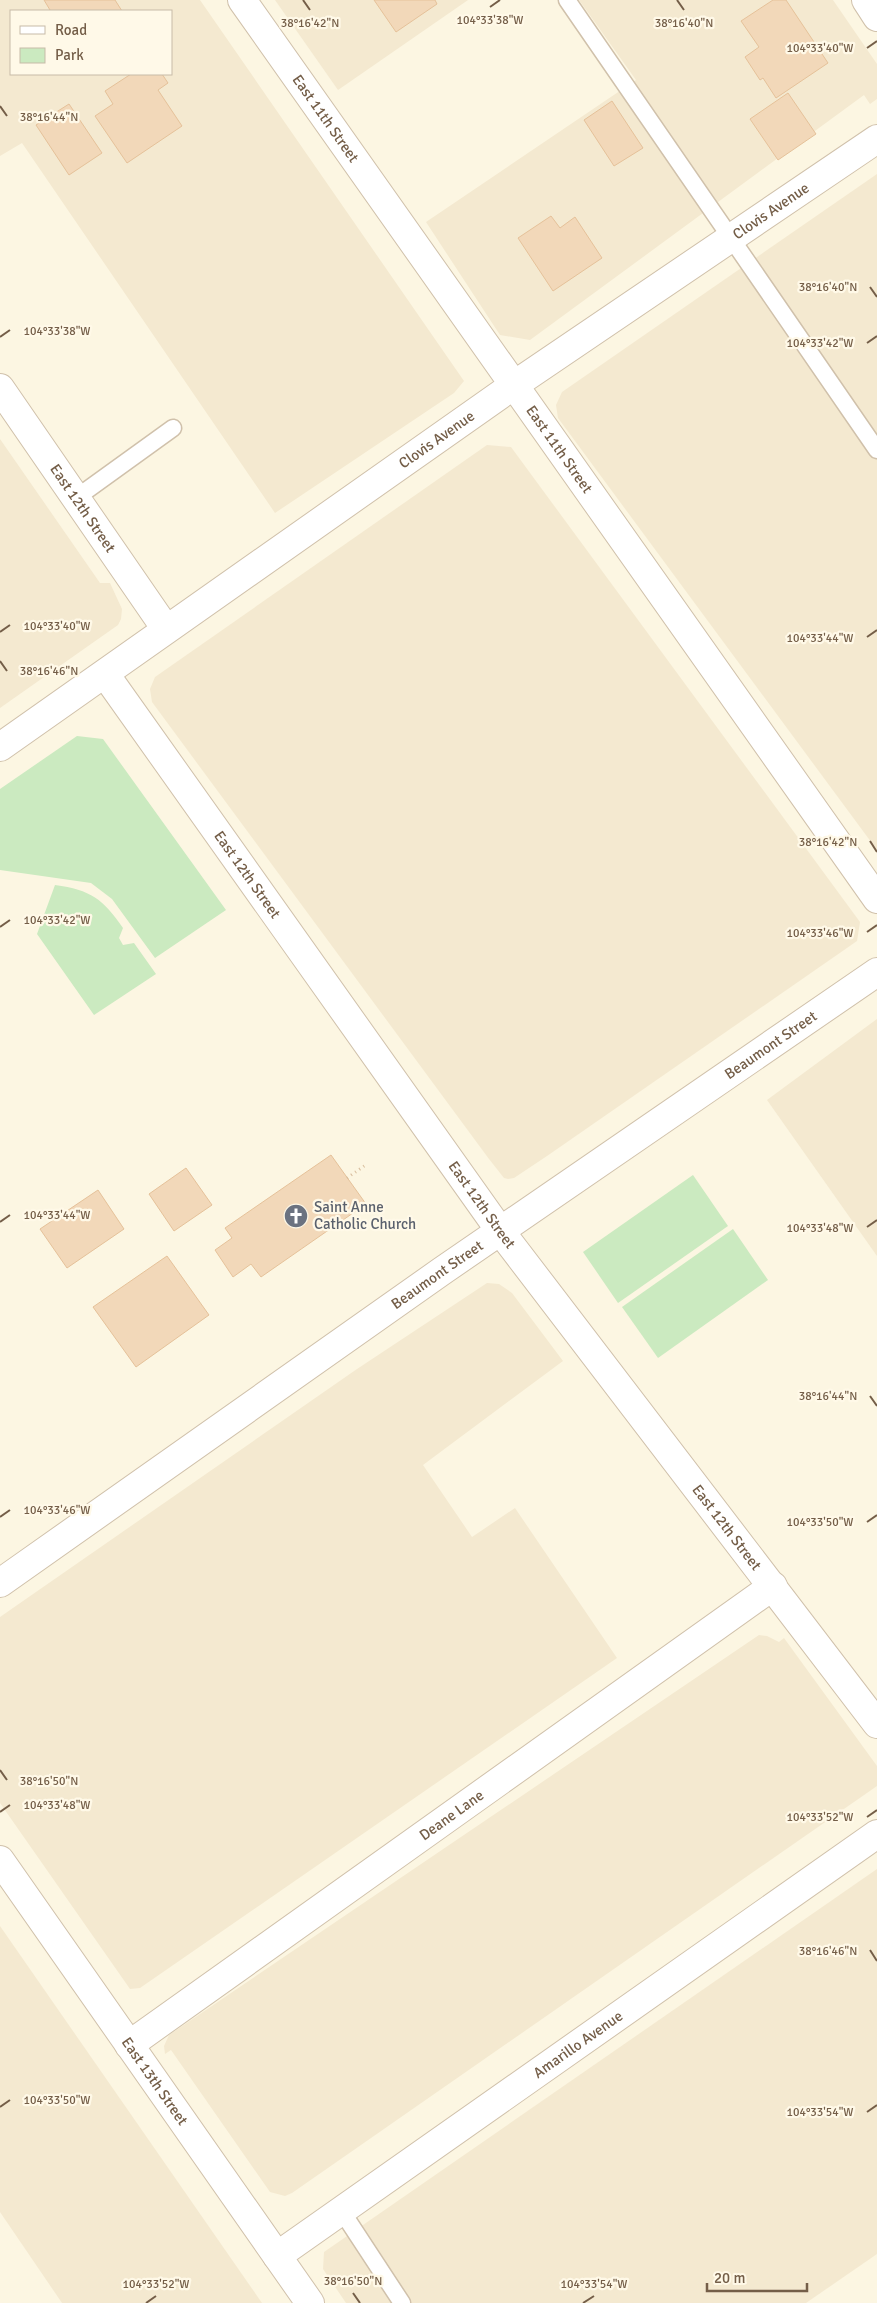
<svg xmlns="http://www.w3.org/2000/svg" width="877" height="2303" font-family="Signika,sans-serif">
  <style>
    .residential { fill: #f4e9d0; fill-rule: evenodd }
    .green { fill: #cbeac0 }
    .building { fill: #f2d8b9; stroke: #e5c199 }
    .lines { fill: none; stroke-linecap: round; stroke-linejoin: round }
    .service-casing { stroke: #d0c1ab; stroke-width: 19 }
    .minor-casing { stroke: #d0c1ab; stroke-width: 30 }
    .path { stroke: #d7bc9c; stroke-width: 3; stroke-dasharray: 1 4; stroke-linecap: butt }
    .service { stroke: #fff; stroke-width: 16 }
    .minor { stroke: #fff; stroke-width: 28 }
    .ticks { fill: none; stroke: #745e48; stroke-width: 2 }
    .labels { text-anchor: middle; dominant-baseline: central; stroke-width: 4.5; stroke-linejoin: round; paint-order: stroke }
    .street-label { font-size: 15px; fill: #745e48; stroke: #fff9e8 }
    .worship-label { font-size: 15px; fill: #5b616d; stroke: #fff9e8; text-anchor: start }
    .ticks-label { font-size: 12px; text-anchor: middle; fill: #745e48; stroke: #fff9e8; stroke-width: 4.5; stroke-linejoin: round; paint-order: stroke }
  </style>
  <rect width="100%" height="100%" fill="#fcf6e2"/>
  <g class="residential">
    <path d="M0,0H200L464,381L454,393L275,513L22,143L0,156ZM11,11H171V74H11Z"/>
    <polygon points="275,0 468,0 338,90"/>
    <polygon points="579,0 833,0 877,64 877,99 870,104 864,95 530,340 500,335 426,222 636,80"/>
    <polygon points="877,174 877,850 558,418 556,405 562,392"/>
    <polygon points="0,439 100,583 110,583 122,609 121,619 118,625 0,708"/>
    <polygon points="487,445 511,447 860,922 857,941 547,1156 514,1178 508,1179 504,1178 489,1159 152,702 150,689 155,677"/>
    <polygon points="877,1019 877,1256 767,1100"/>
    <polygon points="487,1283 499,1284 512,1293 563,1361 423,1465 472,1537 515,1508 617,1658 140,1988 130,1989 0,1803 0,1617 357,1369"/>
    <polygon points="759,1635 767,1636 779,1642 784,1638 877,1766 877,1786 292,2193 285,2196 270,2192 171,2050 165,2054 164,2046 169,2035"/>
    <polygon points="877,1869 877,2254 806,2303 346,2303 323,2269 324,2252"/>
    <polygon points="0,1926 262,2303 62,2303 0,2212"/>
  </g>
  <g class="green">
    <polygon points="77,736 103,739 226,910 155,958 112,899 91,883 0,870 0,789"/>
    <path d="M55,885C91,890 103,899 123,928L119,938L123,945L134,943L156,974L94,1015L37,934Z"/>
    <polygon points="693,1175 728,1226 618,1303 583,1252"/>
    <polygon points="733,1229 768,1280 658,1358 622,1307"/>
  </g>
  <g class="building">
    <polygon points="44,0 115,0 122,11 49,11 50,10"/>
    <polygon points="374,0 435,0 437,4 396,32"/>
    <polygon points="773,0 786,0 828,63 776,98 763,78 760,80 745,57 759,47 741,21"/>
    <polygon points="131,74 162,74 168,83 158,90 182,126 127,163 95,116 113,104 105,91"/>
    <polygon points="788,93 816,134 778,160 750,119"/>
    <polygon points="612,101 643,148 614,166 584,120"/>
    <polygon points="69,104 102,153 69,175 36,125"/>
    <polygon points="551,216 560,228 575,217 602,258 553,291 518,238"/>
    <polygon points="331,1155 366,1204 261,1277 251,1264 233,1277 215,1250 232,1238 225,1228"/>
    <polygon points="186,1168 212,1205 174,1231 149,1194"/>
    <polygon points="98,1190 124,1229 67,1268 40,1229"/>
    <polygon points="167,1256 209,1315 136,1367 93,1307"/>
  </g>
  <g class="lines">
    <g class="service-casing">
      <g id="service">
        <polyline points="567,0 877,450"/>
        <polyline points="76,498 173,428"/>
        <polyline points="341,2210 402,2303"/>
      </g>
    </g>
    <g class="minor-casing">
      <g id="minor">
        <path id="s1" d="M242,0L877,899"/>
        <polyline points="866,0 877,17"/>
        <path id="s2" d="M0,388L166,629"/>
        <path id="s3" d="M105,674L501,1232L877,1724"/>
        <path id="s4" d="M0,747L514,385L877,139"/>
        <path id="s5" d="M0,1583L442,1271L877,972"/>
        <path id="s6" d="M0,1860L310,2303"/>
        <path id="s7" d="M129,2045L773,1586"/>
        <path id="s8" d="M277,2256L877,1834"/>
      </g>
    </g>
    <polyline class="path" points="347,1178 367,1164"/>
    <use href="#service" class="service"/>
    <use href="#minor" class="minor"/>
  </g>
  <path class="ticks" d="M303,0L310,10M677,0L684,10M490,7L500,0M867,48L877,41M0,106L7,116M870,287L877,297M0,337L10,330M867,343L877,336M0,632L10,625M867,637L877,630M0,661L7,671M870,841L877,852M0,927L10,920M867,932L877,925M0,1222L10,1215M867,1227L877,1220M870,1396L877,1406M0,1517L10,1510M867,1522L877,1515M0,1770L7,1780M0,1812L10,1805M867,1817L877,1810M870,1950L877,1961M0,2107L10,2100M867,2112L877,2105M353,2293L360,2303M146,2303L156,2296M583,2303L594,2296"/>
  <defs>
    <g id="church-disc" transform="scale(1.25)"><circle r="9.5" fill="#6b7280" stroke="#fff9e8"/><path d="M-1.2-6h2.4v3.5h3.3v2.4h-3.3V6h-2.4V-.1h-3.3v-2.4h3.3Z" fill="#fff"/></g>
  </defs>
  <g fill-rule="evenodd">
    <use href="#church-disc" x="296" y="1216"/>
  </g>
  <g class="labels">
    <g class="street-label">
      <text stroke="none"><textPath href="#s1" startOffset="145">East 11th Street</textPath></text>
      <text stroke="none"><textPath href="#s4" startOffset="939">Clovis Avenue</textPath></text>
      <text stroke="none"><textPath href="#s4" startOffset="534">Clovis Avenue</textPath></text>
      <text stroke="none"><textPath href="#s1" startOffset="550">East 11th Street</textPath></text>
      <text stroke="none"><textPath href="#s2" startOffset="146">East 12th Street</textPath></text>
      <text stroke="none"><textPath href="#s3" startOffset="246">East 12th Street</textPath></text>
      <text stroke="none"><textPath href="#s5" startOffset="940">Beaumont Street</textPath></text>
      <text stroke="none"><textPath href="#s3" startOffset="651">East 12th Street</textPath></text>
      <text stroke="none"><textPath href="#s5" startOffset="535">Beaumont Street</textPath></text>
      <text stroke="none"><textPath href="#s3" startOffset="1056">East 12th Street</textPath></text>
      <text stroke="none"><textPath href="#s7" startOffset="396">Deane Lane</textPath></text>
      <text stroke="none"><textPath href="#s8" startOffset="368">Amarillo Avenue</textPath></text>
      <text stroke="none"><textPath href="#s6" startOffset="270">East 13th Street</textPath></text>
    </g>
    <g class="worship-label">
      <text x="314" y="1207">Saint Anne<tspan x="314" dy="17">Catholic Church</tspan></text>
    </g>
  </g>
  <g class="ticks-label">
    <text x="490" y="24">104°33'38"W</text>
    <text x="310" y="27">38°16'42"N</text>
    <text x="684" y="27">38°16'40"N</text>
    <text x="820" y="52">104°33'40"W</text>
    <text x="49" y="121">38°16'44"N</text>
    <text x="828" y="291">38°16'40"N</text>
    <text x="57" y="335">104°33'38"W</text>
    <text x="820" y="347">104°33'42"W</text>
    <text x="57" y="630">104°33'40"W</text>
    <text x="820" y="642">104°33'44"W</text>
    <text x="49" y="675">38°16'46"N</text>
    <text x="828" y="846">38°16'42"N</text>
    <text x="57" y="924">104°33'42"W</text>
    <text x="820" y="937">104°33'46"W</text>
    <text x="57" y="1219">104°33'44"W</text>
    <text x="820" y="1232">104°33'48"W</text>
    <text x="828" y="1400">38°16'44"N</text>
    <text x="57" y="1514">104°33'46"W</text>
    <text x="820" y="1526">104°33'50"W</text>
    <text x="49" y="1785">38°16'50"N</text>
    <text x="57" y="1809">104°33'48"W</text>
    <text x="820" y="1821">104°33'52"W</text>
    <text x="828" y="1955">38°16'46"N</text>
    <text x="57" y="2104">104°33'50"W</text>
    <text x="820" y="2116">104°33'54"W</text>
    <text x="353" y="2285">38°16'50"N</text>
    <text x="156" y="2288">104°33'52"W</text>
    <text x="594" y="2288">104°33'54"W</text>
  </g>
  <rect x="10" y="10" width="162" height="65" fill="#fff9e8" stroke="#c7bba8"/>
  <rect x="20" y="26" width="25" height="8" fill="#ffffff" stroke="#c7bba8"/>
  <text x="55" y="35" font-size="15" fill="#745e48">Road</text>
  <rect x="20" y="48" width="25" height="15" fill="#cbeac0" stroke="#c7bba8"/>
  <text x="55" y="60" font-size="15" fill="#745e48">Park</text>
  <path d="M707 2283v8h100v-8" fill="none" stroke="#745e48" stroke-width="2.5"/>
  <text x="714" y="2283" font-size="15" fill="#745e48" stroke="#fff9e8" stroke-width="4" paint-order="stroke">20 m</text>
</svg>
